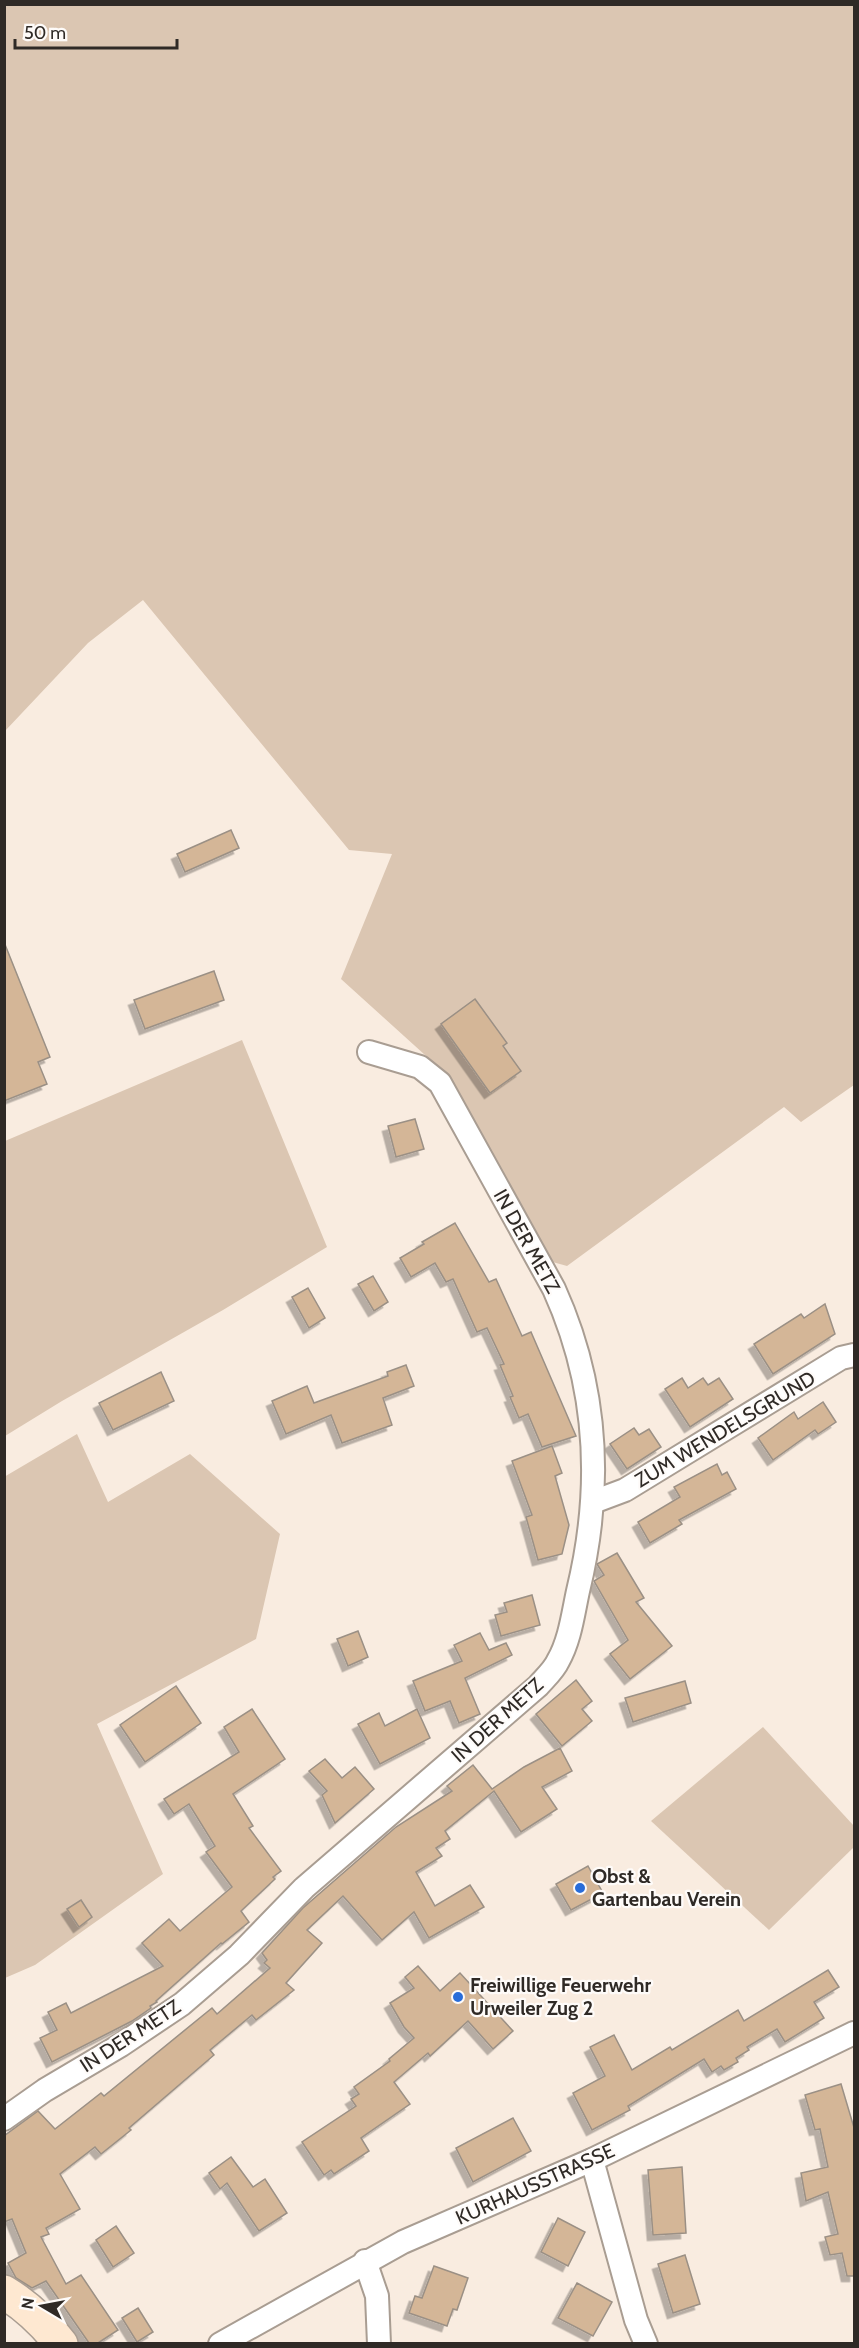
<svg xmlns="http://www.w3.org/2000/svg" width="859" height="2348" font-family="Cabin,sans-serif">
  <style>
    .green { fill: #dbc6b2 }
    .building { fill: #d4b697; stroke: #9b9085; stroke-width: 1.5; filter: url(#shadow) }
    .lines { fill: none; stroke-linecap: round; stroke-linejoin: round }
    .street-casing { stroke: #a99d92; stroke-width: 26 }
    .secondary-casing { stroke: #a99d92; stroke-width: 36 }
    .street { stroke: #fff; stroke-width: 22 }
    .secondary { stroke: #fee8d1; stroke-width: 33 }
    .poi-dot { fill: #296dd9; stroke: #fefbf9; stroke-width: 2 }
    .labels { text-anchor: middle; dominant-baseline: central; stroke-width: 4.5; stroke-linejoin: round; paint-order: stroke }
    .street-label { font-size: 20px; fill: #2f2a26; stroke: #fefbf9 }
    .poi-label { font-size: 20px; font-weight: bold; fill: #2f2a26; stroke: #fefbf9; text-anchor: start }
  </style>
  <defs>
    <filter id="shadow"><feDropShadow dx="-5.5" dy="5.5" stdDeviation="0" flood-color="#0004"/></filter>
  </defs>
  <rect width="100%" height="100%" fill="#f9ece0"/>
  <g class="green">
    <polygon points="5,5 854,5 854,1085 801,1122 784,1107 567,1266 549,1261 446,1074 341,979 392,854 349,850 143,600 88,643 5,731"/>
    <polygon points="242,1040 327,1247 223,1310 62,1401 5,1436 5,1141"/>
    <polygon points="77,1434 108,1502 190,1454 280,1534 256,1639 97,1724 163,1874 35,1965 5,1978 4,1477"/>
    <polygon points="763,1727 854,1826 854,1847 769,1930 651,1821"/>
  </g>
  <g class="building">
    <polygon points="231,830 239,848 185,872 177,854"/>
    <polygon points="4,942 50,1057 38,1062 47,1084 4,1101"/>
    <polygon points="214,971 224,1000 145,1029 134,1000"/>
    <polygon points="475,999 507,1043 503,1046 521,1071 490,1093 441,1024"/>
    <polygon points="415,1119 424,1149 396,1157 388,1126"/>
    <polygon points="455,1223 489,1282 496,1279 522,1336 531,1332 576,1436 542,1447 528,1414 519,1418 510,1397 513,1396 500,1365 504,1364 487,1328 477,1332 453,1279 446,1282 435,1263 411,1277 400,1258 424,1244 422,1242"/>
    <polygon points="373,1276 388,1302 374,1311 358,1284"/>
    <polygon points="308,1288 325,1318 309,1328 292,1297"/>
    <polygon points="825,1304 835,1334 773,1374 754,1344 801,1314 804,1318"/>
    <polygon points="406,1365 414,1386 383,1398 392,1425 342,1443 331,1415 286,1434 272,1401 307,1386 314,1403 388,1376 387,1372"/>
    <polygon points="161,1372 174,1401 113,1430 99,1403"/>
    <polygon points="682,1378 688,1388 703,1378 708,1385 719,1378 733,1399 690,1427 665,1389"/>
    <polygon points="823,1402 836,1422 818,1434 815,1430 773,1460 758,1438 794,1412 798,1419"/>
    <polygon points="634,1428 639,1435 649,1429 661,1447 627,1469 610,1444"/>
    <polygon points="552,1446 562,1473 555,1476 569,1525 562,1554 538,1560 526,1517 532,1515 512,1461"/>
    <polygon points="717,1464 722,1475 727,1472 736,1489 679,1520 682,1524 650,1543 638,1522 680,1497 674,1487"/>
    <polygon points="617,1553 644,1598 636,1602 672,1646 630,1679 610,1654 628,1640 594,1581 604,1575 597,1564"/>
    <polygon points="532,1595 540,1625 501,1636 495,1615 507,1612 504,1603"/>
    <polygon points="358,1631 368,1657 348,1666 337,1639"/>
    <polygon points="480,1633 489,1650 506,1643 512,1655 465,1678 480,1714 459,1723 450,1701 425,1711 413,1681 462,1661 454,1645"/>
    <polygon points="576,1680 592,1701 582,1709 592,1721 562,1746 536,1714"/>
    <polygon points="685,1681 691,1703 633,1722 625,1698"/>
    <polygon points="176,1686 201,1723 145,1762 120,1725"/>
    <polygon points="252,1709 285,1759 233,1794 253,1826 249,1828 281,1871 273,1877 275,1879 241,1911 249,1922 222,1944 221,1943 156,2001 157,2002 150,2006 151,2008 132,2021 52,2062 40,2038 57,2030 48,2012 66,2003 71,2013 163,1966 142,1943 169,1919 180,1931 232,1887 206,1852 215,1846 189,1804 174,1814 164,1799 239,1752 224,1727"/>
    <polygon points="417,1709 430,1738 380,1764 358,1724 379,1713 385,1726"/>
    <polygon points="560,1748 572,1771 542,1787 557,1809 521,1832 494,1791 445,1831 450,1839 436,1848 442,1856 416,1872 435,1906 470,1885 484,1907 429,1938 414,1912 382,1940 343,1896 307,1930 322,1943 286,1983 294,1990 256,2020 252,2015 210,2050 214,2055 129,2128 131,2130 101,2154 95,2147 60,2174 80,2209 46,2228 49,2234 41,2237 66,2284 81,2275 118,2330 98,2343 89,2343 46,2281 32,2288 16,2278 8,2263 26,2253 12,2219 4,2222 4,2136 38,2111 55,2129 101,2093 104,2096 212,2008 217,2014 270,1968 264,1963 267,1960 262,1953 303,1908 396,1827 452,1791 447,1786 473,1765 492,1789 524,1767"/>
    <polygon points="325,1759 342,1778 355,1767 374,1789 335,1823 322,1795 327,1791 309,1771"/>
    <polygon points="588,1866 603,1893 571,1910 556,1884"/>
    <polygon points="81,1900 92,1917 79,1927 67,1909"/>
    <polygon points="418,1966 440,1991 460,1973 513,2031 493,2049 468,2021 430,2056 428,2053 394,2082 410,2104 361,2138 369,2151 334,2174 331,2170 324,2175 302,2142 356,2106 351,2099 359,2094 354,2087 390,2061 389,2059 414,2038 404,2027 390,2003 414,1988 405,1977"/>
    <polygon points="828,1970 839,1987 814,2002 824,2018 785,2042 777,2029 747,2047 749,2050 736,2058 738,2062 724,2070 721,2066 712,2072 704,2059 628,2106 630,2110 592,2130 573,2093 605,2076 590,2047 614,2035 632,2070 670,2047 672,2050 738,2010 744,2021"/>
    <polygon points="841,2084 855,2131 855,2276 847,2276 842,2253 830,2255 825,2237 838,2234 828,2192 806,2201 801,2173 828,2167 820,2129 815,2130 805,2095"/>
    <polygon points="513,2118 531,2151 473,2182 456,2148"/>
    <polygon points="231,2157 253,2187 265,2179 287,2213 259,2231 227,2183 220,2189 209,2173"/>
    <polygon points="682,2167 686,2233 653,2235 648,2170"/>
    <polygon points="558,2218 585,2232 568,2266 541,2252"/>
    <polygon points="116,2226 134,2253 113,2267 96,2240"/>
    <polygon points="685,2255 700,2304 673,2313 658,2264"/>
    <polygon points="434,2266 468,2278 457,2310 453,2309 447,2326 409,2313 415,2296 422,2298"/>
    <polygon points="577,2283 612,2302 593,2336 558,2318"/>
    <polygon points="138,2308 153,2332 137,2342 122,2318"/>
  </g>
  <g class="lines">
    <g class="street-casing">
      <g id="street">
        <polyline points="593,1502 625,1490 841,1358 854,1355"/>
        <path d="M4,2119L45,2090L121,2045L182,2004L239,1955L304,1888L538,1686C545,1678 554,1670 558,1661C570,1640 573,1614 578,1591C603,1488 598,1386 554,1289L440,1083L420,1067L369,1052"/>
        <polyline points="592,2160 636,2320 646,2344"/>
        <polyline points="365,2261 377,2296 379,2344"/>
        <polyline points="220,2344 403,2242 592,2160 854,2033"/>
      </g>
    </g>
    <g class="secondary-casing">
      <path id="secondary" d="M4,2292C27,2306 44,2322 61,2344"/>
    </g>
    <use href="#street" class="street"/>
    <use href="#secondary" class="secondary"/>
  </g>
  <g class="poi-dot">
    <circle cx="580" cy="1888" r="6"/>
    <circle cx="458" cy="1997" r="6"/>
  </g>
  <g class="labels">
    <g class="street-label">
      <text transform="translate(527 1241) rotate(61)">IN DER METZ</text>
      <text transform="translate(725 1429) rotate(-31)">ZUM WENDELSGRUND</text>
      <text transform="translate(497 1720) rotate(-42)">IN DER METZ</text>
      <text transform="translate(130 2036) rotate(-33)">IN DER METZ</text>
      <text transform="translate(535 2184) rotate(-24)">KURHAUSSTRASSE</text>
    </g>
    <g class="poi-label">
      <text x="592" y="1876">Obst &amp;<tspan x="592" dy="23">Gartenbau Verein</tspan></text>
      <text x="470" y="1985">Freiwillige Feuerwehr<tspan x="470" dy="23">Urweiler Zug 2</tspan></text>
    </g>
  </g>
  <rect width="859" height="2348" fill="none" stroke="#2f2a26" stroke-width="12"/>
  <g transform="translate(42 2306) rotate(280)" stroke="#fefbf9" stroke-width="4.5" paint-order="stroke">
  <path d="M0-4.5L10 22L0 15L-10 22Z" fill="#2f2a26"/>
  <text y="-9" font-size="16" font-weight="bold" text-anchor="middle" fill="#2f2a26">N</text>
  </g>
  <path d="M15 39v9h162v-9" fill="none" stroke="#2f2a26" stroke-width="3"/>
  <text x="24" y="39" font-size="18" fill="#2f2a26" stroke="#fefbf9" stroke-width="4.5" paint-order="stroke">50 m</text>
</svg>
